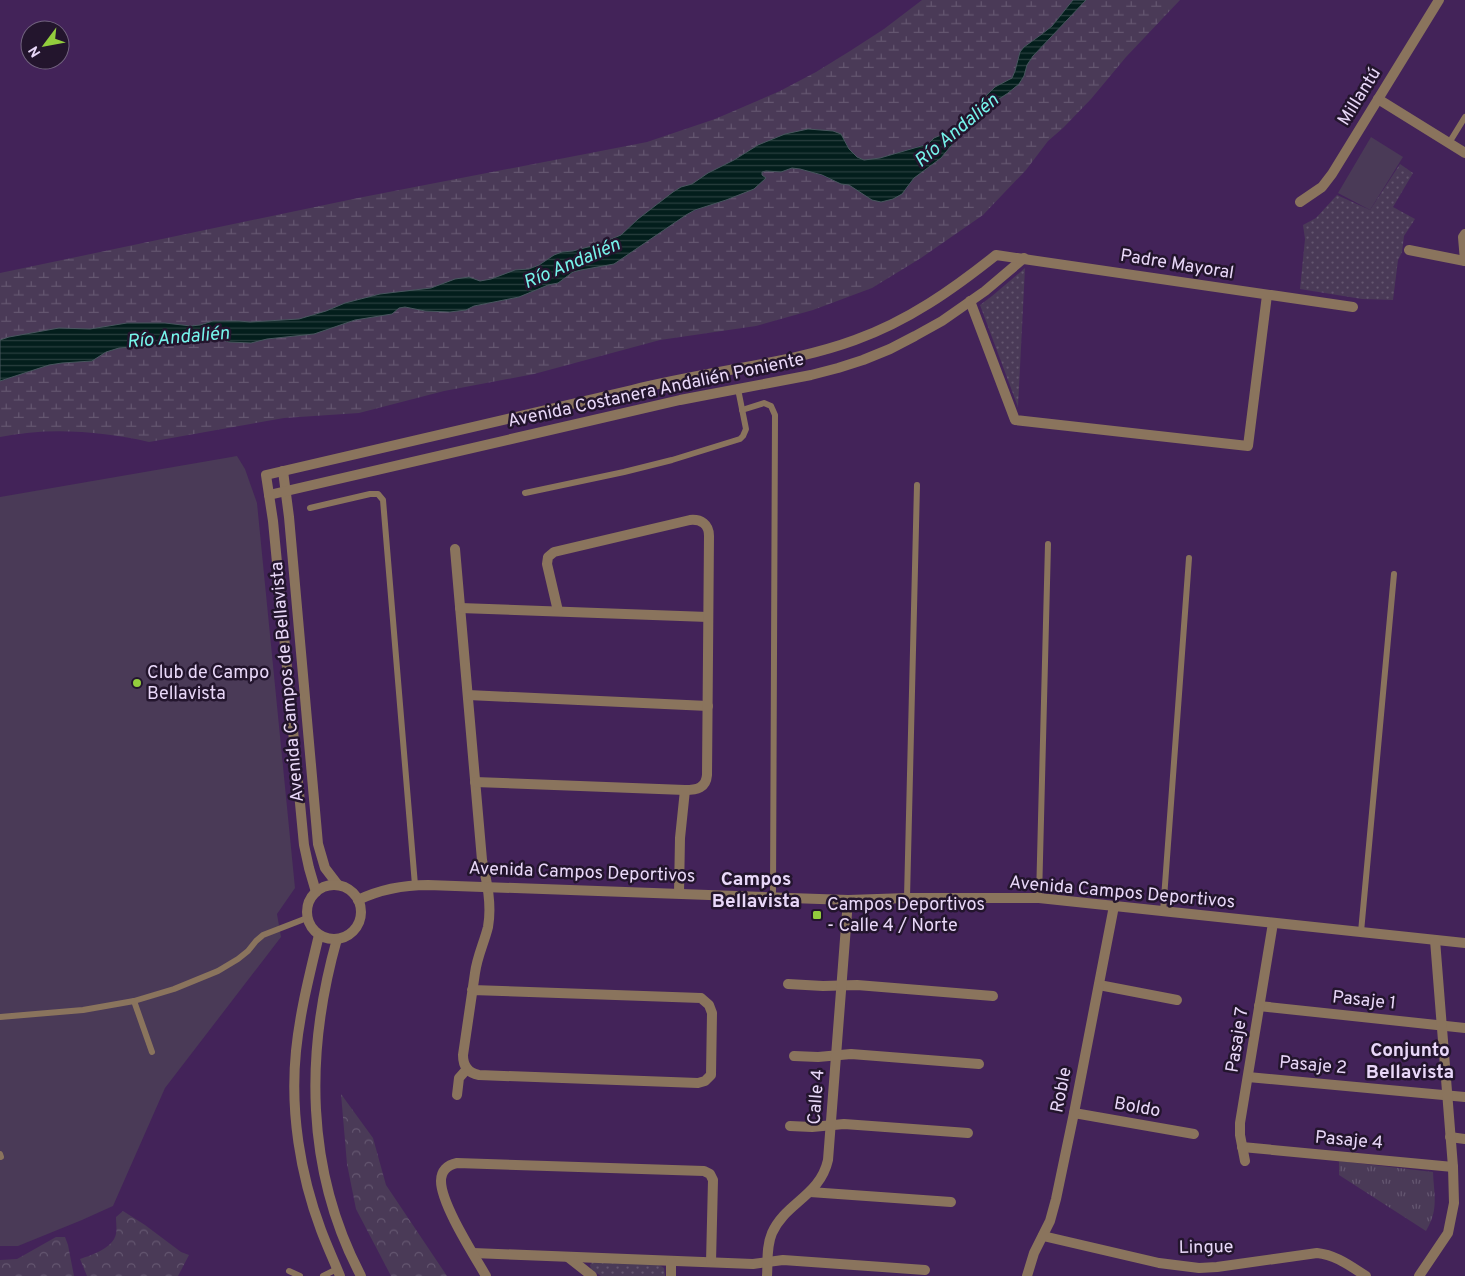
<svg xmlns="http://www.w3.org/2000/svg" width="1465" height="1276" font-family="Overpass,sans-serif">
  <style>
    .grass { fill: url(#grass-tufts) }
    .forest { fill: url(#forest-crowns) }
    .wetland { fill: url(#wetland-marsh) }
    .park { fill: url(#park-dots) }
    .garden { fill: #4a3a57 }
    .water { fill: url(#water-rules); stroke: #48565e }
    .lines { fill: none; stroke-linecap: round; stroke-linejoin: round }
    .service { stroke: #8a745d; stroke-width: 6 }
    .minor { stroke: #8a745d; stroke-width: 10 }
    .tertiary { stroke: #8a745d; stroke-width: 10 }
    .poi-dot { fill: #93cd3d; stroke: #23152d; stroke-width: 2 }
    .labels { text-anchor: middle; dominant-baseline: central; stroke-width: 5; stroke-linejoin: round; paint-order: stroke }
    .street-label { font-size: 18px; fill: #e9d8f9; stroke: #23152d }
    .poi-label { font-size: 18px; fill: #e9d8f9; stroke: #23152d; text-anchor: start }
    .water-label { font-size: 19px; font-style: italic; fill: #76f4eb; stroke: #23152d }
    .neighbourhood-label { font-size: 19px; font-weight: bold; fill: #e9d8f9; stroke: #23152d }
  </style>
  <defs>
    <pattern id="grass-tufts" width="24" height="20" patternUnits="userSpaceOnUse" patternTransform="scale(1.25)"><rect width="24" height="20" fill="#4a3a57"/><path d="M3 7l-1-3M5 7V3M7 7l1-3M15 17l-1-3M17 17v-4M19 17l1-3" fill="none" stroke="#645670"/></pattern>
    <pattern id="forest-crowns" width="20" height="18" patternUnits="userSpaceOnUse" patternTransform="scale(1.25)"><rect width="20" height="18" fill="#4a3a57"/><path d="M2 6a3 3 0 1 1 6 0M12 15a3 3 0 1 1 6 0" fill="none" stroke="#645670"/></pattern>
    <pattern id="wetland-marsh" width="20" height="14" patternUnits="userSpaceOnUse" patternTransform="scale(1.25)"><rect width="20" height="14" fill="#4a3a57"/><path d="M1 5h8M5 5V1M11 12h8M15 12V8" fill="none" stroke="#645670"/></pattern>
    <pattern id="park-dots" width="8" height="8" patternUnits="userSpaceOnUse" patternTransform="scale(1.25)"><rect width="8" height="8" fill="#4a3a57"/><path d="M2 2h.1M6 6h.1" fill="none" stroke="#645670" stroke-width="1.8" stroke-linecap="round"/></pattern>
    <pattern id="water-rules" width="6" height="5" patternUnits="userSpaceOnUse" patternTransform="scale(1.25)"><rect width="6" height="5" fill="#031e1c"/><path d="M0 2.5h6" fill="none" stroke="#283e3e"/></pattern>
  </defs>
  <rect width="100%" height="100%" fill="#432359"/>
  <path class="grass" d="M1339,1161L1433,1172C1434,1196 1439,1209 1426,1231L1339,1175Z"/>
  <g class="forest">
    <polygon points="341,1094 373,1138 386,1185 447,1276 391,1276 356,1209 347,1164"/>
    <path d="M123,1211L145,1225L181,1252L189,1255L178,1276H87L80,1259C92,1255 113,1248 116,1234C117,1229 116,1222 116,1217Z"/>
    <polygon points="56,1237 65,1237 68,1245 74,1276 0,1276 0,1260 17,1259"/>
  </g>
  <g class="wetland">
    <polygon points="922,0 1073,0 1052,26 1024,47 1020,52 1015,71 1012,78 980,101 953,128 946,133 934,138 928,143 880,158 864,160 857,157 849,149 846,142 833,131 808,129 743,155 708,173 692,184 681,187 638,219 621,235 599,244 573,251 562,252 554,255 539,265 529,269 515,270 491,279 480,281 472,279 455,279 431,288 380,294 345,303 326,311 299,319 250,322 239,321 213,321 200,325 191,326 165,323 127,323 90,329 59,328 9,337 0,340 0,273 358,198 647,142 715,119 780,91 816,72 850,51 884,29"/>
    <path d="M1086,0H1180L1126,57L1091,99L1063,128L1048,141L1026,170L983,215L921,258L872,288L813,310L756,326L660,340L534,374L444,391L359,413L284,418L149,442C102,431 48,427 0,437V381L49,365L62,363L92,361L106,352L119,348L193,342L214,337L229,342H257L267,339L314,334L355,320L392,314L399,308L405,307L425,311L466,310L474,306L519,297L548,285L558,283L573,272L581,270L614,264L686,215C699,208 713,205 727,200C741,194 753,186 765,178L762,175V172L766,170L781,172L792,168L812,172L841,184L849,185L872,200L906,190L914,178L949,149L974,118L1024,76L1027,65L1033,56Z"/>
  </g>
  <g class="park">
    <polygon points="1400,164 1413,173 1393,207 1415,219 1404,236 1402,252 1398,260 1393,300 1362,299 1300,289 1305,239 1303,225 1316,218 1337,195 1370,210"/>
    <polygon points="1025,268 1018,407 980,305 992,296"/>
    <polygon points="592,1262 658,1264 664,1268 665,1276 601,1276 591,1269 590,1265"/>
  </g>
  <g class="garden">
    <polygon points="1371,137 1403,157 1370,210 1338,193"/>
    <polygon points="237,456 245,469 257,503 295,888 277,914 281,937 165,1088 113,1206 82,1220 18,1246 0,1246 0,497"/>
  </g>
  <polygon class="water" points="1073,0 1086,0 1033,56 1027,65 1024,76 1019,84 1008,93 990,105 974,118 941,158 914,178 902,194 893,199 881,202 872,200 849,185 841,184 822,175 800,169 792,168 781,172 766,171 762,172 762,175 766,178 754,189 726,200 695,210 686,215 614,264 581,270 573,272 558,283 548,285 519,297 474,306 466,310 450,312 425,311 405,307 399,308 392,314 355,320 314,334 267,339 251,343 229,342 214,337 193,342 119,348 106,352 92,361 62,363 49,365 0,381 0,340 9,337 59,328 90,329 127,323 165,323 191,326 200,325 213,321 239,321 250,322 299,319 326,311 345,303 380,294 431,288 455,279 469,277 480,281 491,279 515,270 529,269 539,265 554,255 562,252 573,251 599,244 621,235 638,219 673,192 681,187 692,184 708,173 734,160 758,145 785,134 808,129 833,131 841,134 849,149 857,157 864,160 880,158 928,144 934,138 946,133 953,128 995,87 1012,78 1015,71 1020,52 1024,47 1042,34 1052,26"/>
  <g class="lines">
    <g class="service">
      <polyline points="1449,143 1465,117"/>
      <polyline points="742,410 764,403 771,406 775,415 773,896"/>
      <polyline points="525,493 624,472 672,460 740,439 743,436 746,429 738,389"/>
      <polyline points="310,508 370,494 378,494 383,500 415,885"/>
      <polyline points="907,898 917,485"/>
      <polyline points="1039,898 1048,544"/>
      <polyline points="1163,912 1189,558"/>
      <polyline points="1361,932 1394,574"/>
      <polyline points="134,1001 152,1052"/>
      <polyline points="0,1017 83,1010 134,1001 174,989 218,971 238,959 248,951 256,941 263,935 307,918"/>
      <polyline points="0,1154 1,1157"/>
      <polyline points="289,1271 300,1276"/>
      <polyline points="323,1276 337,1269"/>
    </g>
    <g class="minor">
      <polyline points="1378,99 1465,153"/>
      <polyline points="1300,202 1322,187 1332,174 1439,0"/>
      <polyline points="1409,250 1465,261"/>
      <polyline points="1465,261 1463,237 1465,234"/>
      <polyline points="970,301 1015,420 1248,446 1267,295"/>
      <polyline points="283,471 289,517 318,844 325,868 338,885"/>
      <polyline points="269,495 680,400 811,375 838,368 863,360 890,349 915,336 942,321 985,291 1024,258"/>
      <path d="M455,549L482,860C487,882 492,905 488,927C484,943 477,957 475,973L463,1055C463,1066 468,1073 479,1075L698,1083L705,1081L711,1075L712,1013L709,1005L701,998L472,990"/>
      <polyline points="460,608 708,617"/>
      <polyline points="468,695 708,706"/>
      <path d="M475,782L685,790C697,790 706,788 707,775L709,536C709,524 701,519 690,520L554,552L548,557L547,564L558,611"/>
      <path d="M316,892L309,868L304,845L273,521L266,475C388,447 510,419 632,390C664,382 697,376 730,370C772,362 814,355 855,340C908,321 952,290 996,255L1353,307"/>
      <polyline points="679,893 680,838 685,790"/>
      <polyline points="788,984 823,986 857,985 993,996"/>
      <polyline points="1099,985 1177,1000"/>
      <polyline points="1259,1006 1465,1028"/>
      <polyline points="794,1056 818,1057 851,1054 979,1064"/>
      <polyline points="1248,1077 1465,1097"/>
      <polyline points="457,1095 459,1078 467,1069"/>
      <polyline points="1074,1113 1194,1134"/>
      <polyline points="790,1126 812,1127 844,1124 968,1133"/>
      <polyline points="1450,1137 1465,1139"/>
      <polyline points="1242,1147 1453,1167"/>
      <polyline points="1245,1161 1240,1135 1240,1123 1273,923"/>
      <polyline points="810,1192 951,1202"/>
      <path d="M1043,1236L1159,1263L1199,1268L1217,1267L1317,1253C1336,1255 1350,1266 1366,1276"/>
      <polyline points="473,1253 753,1264 783,1260 925,1270"/>
      <polyline points="568,1257 592,1276"/>
      <path d="M486,1276C474,1255 441,1204 441,1181C441,1171 447,1165 457,1163L704,1171L710,1174L713,1180L711,1262"/>
      <polyline points="671,1276 671,1261"/>
      <path d="M767,1276C768,1262 766,1247 772,1233C785,1203 820,1196 828,1160L848,900"/>
      <polyline points="1027,1276 1034,1253 1050,1221 1056,1199 1074,1113 1114,906"/>
    </g>
    <g class="tertiary">
      <circle cx="334" cy="912" r="27"/>
      <path d="M358,900C381,889 402,885 428,885L848,900L907,898H1039L1465,943"/>
      <path d="M319,935C310,973 300,1011 296,1051C290,1111 300,1174 321,1230C327,1246 334,1261 340,1276"/>
      <path d="M337,939C305,1052 305,1170 361,1276"/>
      <polyline points="1419,1276 1448,1233 1454,1203 1453,1167 1435,940"/>
    </g>
  </g>
  <g class="poi-dot">
    <circle cx="137" cy="683" r="5"/>
    <rect x="812" y="910" width="10" height="10" rx="2.5"/>
  </g>
  <g class="labels">
    <g class="street-label">
      <text transform="translate(1360 97) rotate(-58)">Millantú</text>
      <text transform="translate(1177 265) rotate(9)">Padre Mayoral</text>
      <text transform="translate(656 391) rotate(-12)">Avenida Costanera Andalién Poniente</text>
      <text transform="translate(288 682) rotate(-95)">Avenida Campos de Bellavista</text>
      <text transform="translate(582 873) rotate(2)">Avenida Campos Deportivos</text>
      <text transform="translate(1122 893) rotate(5)">Avenida Campos Deportivos</text>
      <text transform="translate(1364 1001) rotate(6)">Pasaje 1</text>
      <text transform="translate(1238 1040) rotate(-81)">Pasaje 7</text>
      <text transform="translate(1313 1066) rotate(5)">Pasaje 2</text>
      <text transform="translate(1062 1090) rotate(-79)">Roble</text>
      <text transform="translate(817 1097) rotate(-86)">Calle 4</text>
      <text transform="translate(1137 1108) rotate(10)">Boldo</text>
      <text transform="translate(1349 1141) rotate(5)">Pasaje 4</text>
      <text transform="translate(1206 1248) rotate(-1)">Lingue</text>
    </g>
    <g class="poi-label">
      <text x="147" y="673">Club de Campo<tspan x="147" dy="21">Bellavista</tspan></text>
      <text x="827" y="905">Campos Deportivos<tspan x="827" dy="21">- Calle 4 / Norte</tspan></text>
    </g>
    <g class="water-label">
      <text transform="translate(957 131) rotate(-40)">Río Andalién</text>
      <text transform="translate(572 264) rotate(-23)">Río Andalién</text>
      <text transform="translate(178 338) rotate(-5)">Río Andalién</text>
    </g>
    <g class="neighbourhood-label">
      <text x="756" y="880">Campos<tspan x="756" dy="22">Bellavista</tspan></text>
      <text x="1410" y="1051">Conjunto<tspan x="1410" dy="22">Bellavista</tspan></text>
    </g>
  </g>
  <g transform="translate(45 45) rotate(238)"><circle r="24" fill="#23152d" stroke="#72637f"/>
  <path d="M0-4L9 19L0 12L-9 19Z" fill="#93cd3d"/>
  <text y="-8" font-size="14" font-weight="bold" text-anchor="middle" fill="#e9d8f9">N</text>
  </g>
</svg>
